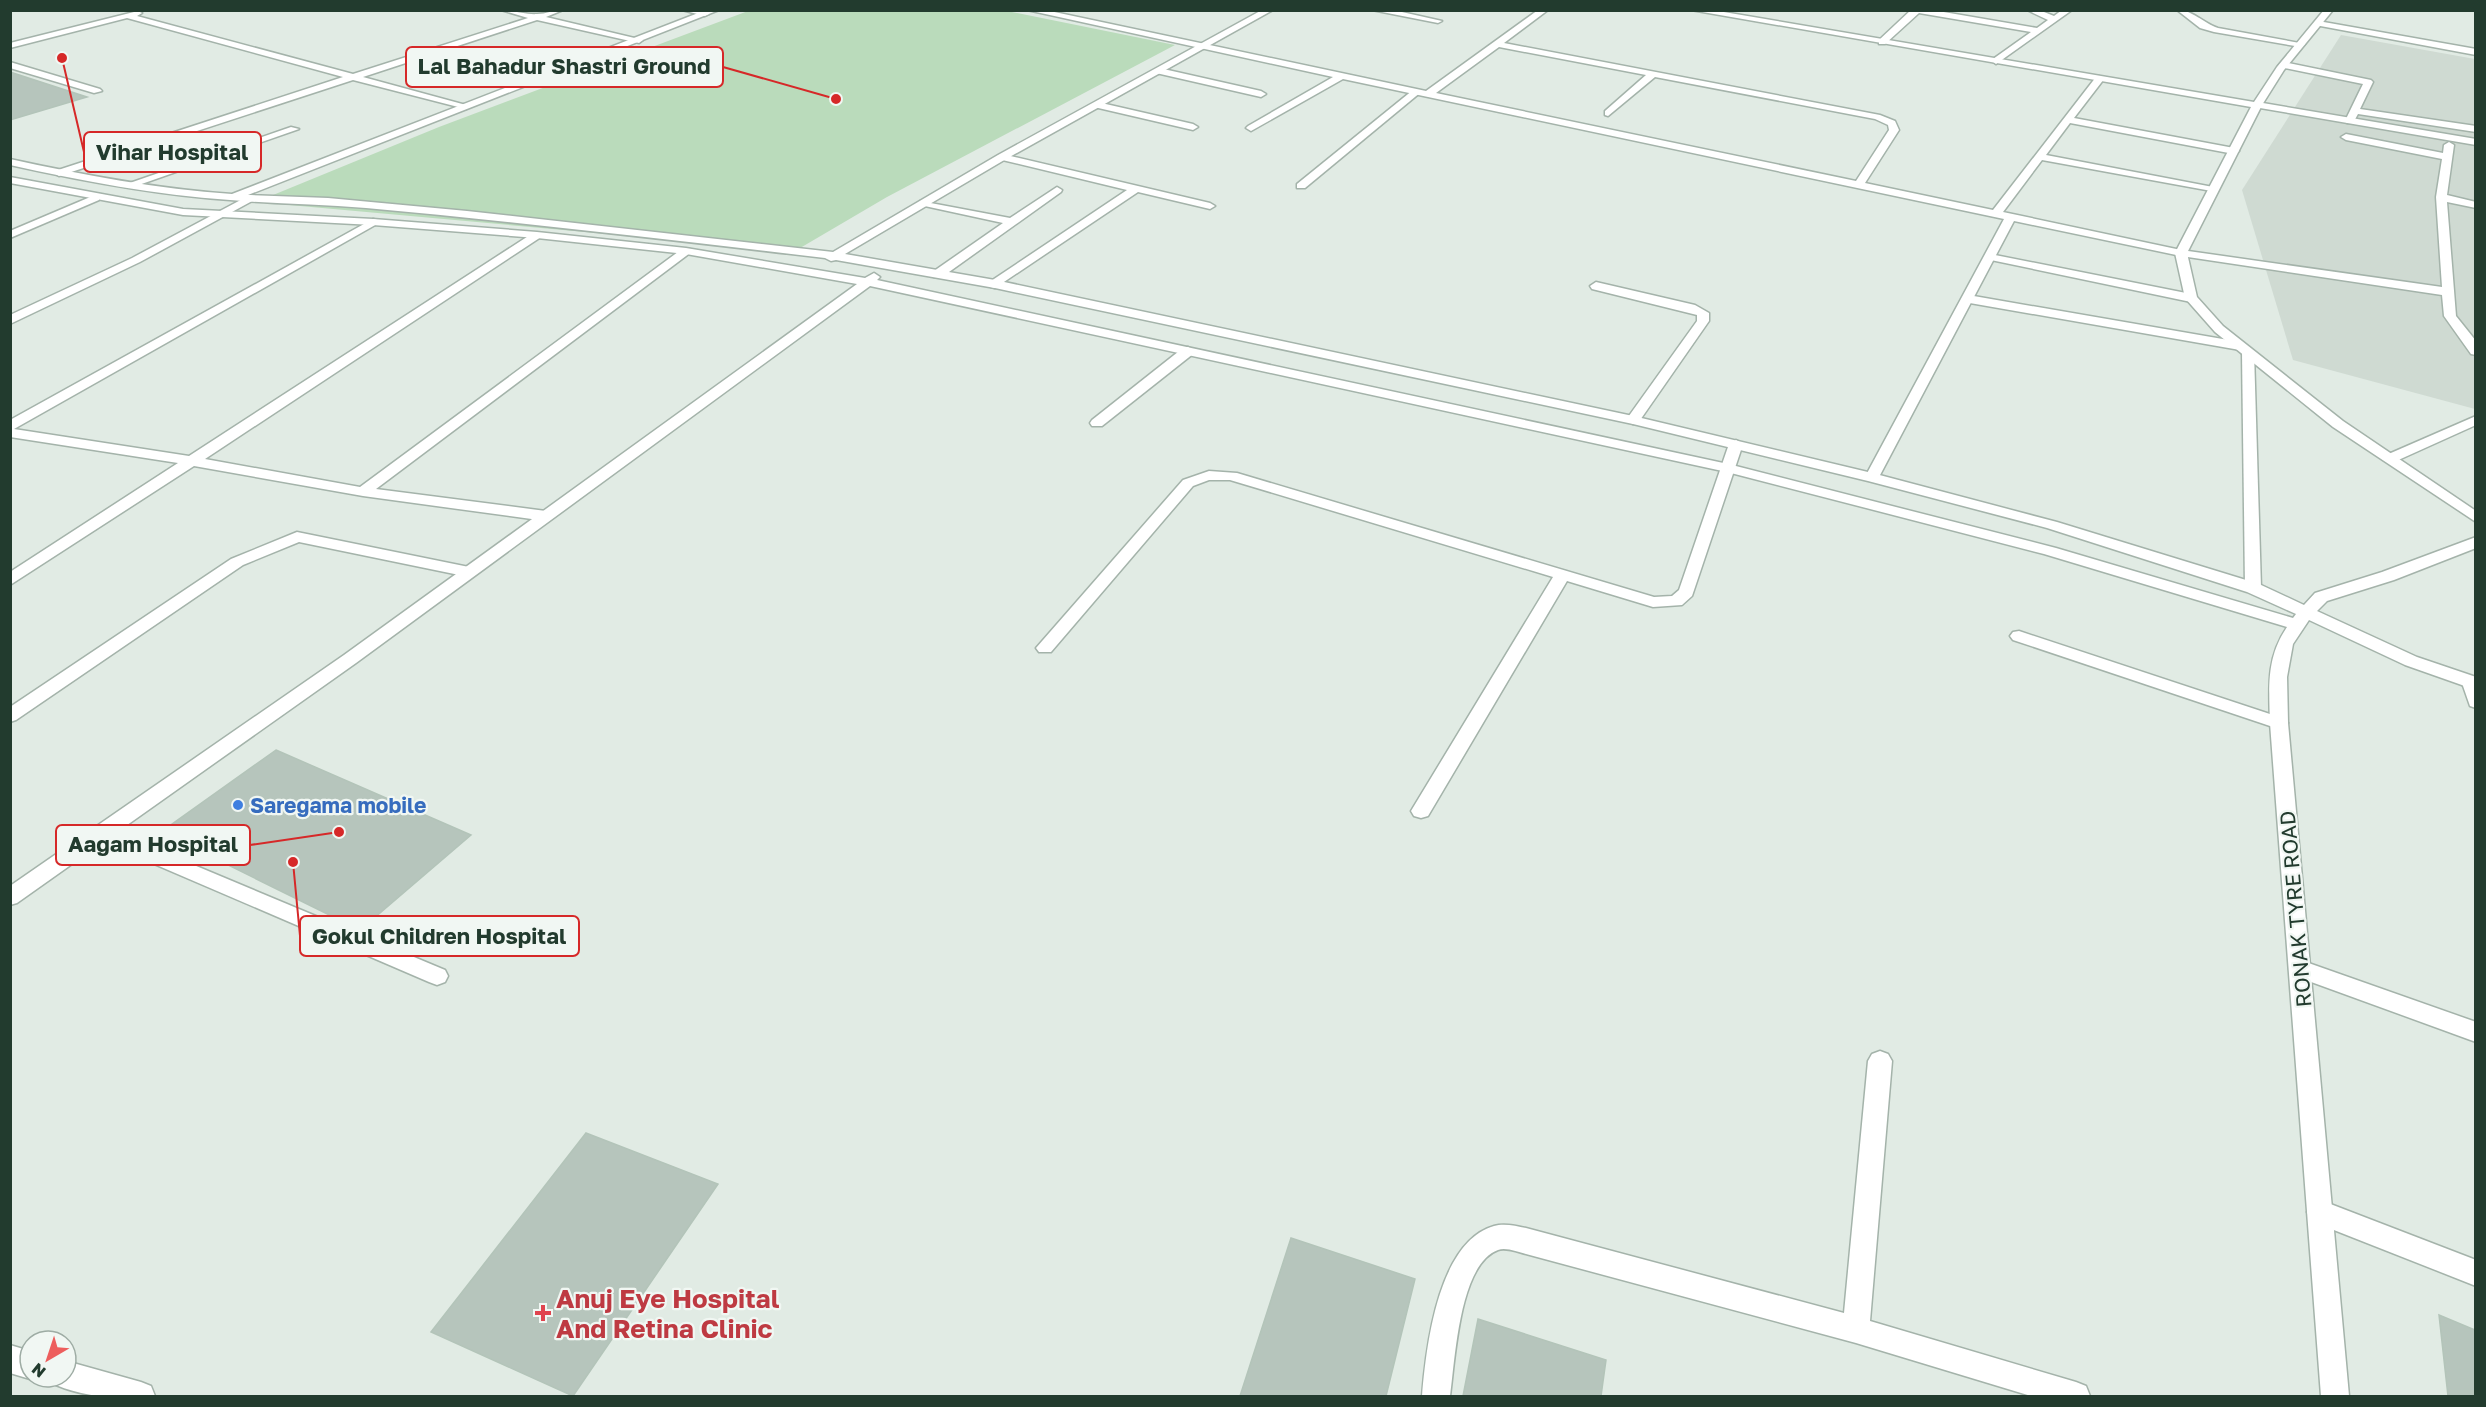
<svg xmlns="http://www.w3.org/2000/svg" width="2486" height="1407" font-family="'Golos Text',sans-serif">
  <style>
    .built { fill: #cfdad2 }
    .green { fill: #badbbb }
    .building { fill: #b6c5bc; stroke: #b3c4b9; stroke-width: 1.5 }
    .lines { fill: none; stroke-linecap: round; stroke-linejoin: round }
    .service-casing { stroke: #a4b3aa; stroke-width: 3 }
    .minor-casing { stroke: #a4b3aa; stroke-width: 3 }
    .tertiary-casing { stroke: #a4b3aa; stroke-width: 3 }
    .service { fill: #fff; fill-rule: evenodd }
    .minor { fill: #fff; fill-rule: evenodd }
    .tertiary { fill: #fff; fill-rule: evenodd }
    .shop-dot { fill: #3f7fe0; stroke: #f1f7f3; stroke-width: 2 }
    .health-dot { fill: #e0444e; stroke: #f1f7f3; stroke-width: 2 }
    .labels { text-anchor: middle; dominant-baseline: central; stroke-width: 4.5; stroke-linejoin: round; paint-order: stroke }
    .shop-label { font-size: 21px; font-weight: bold; fill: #366cbe; stroke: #f1f7f3; text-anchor: start }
    .street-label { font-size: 21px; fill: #223b2e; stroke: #f1f7f3 }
    .near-health-label { font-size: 26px; font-weight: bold; fill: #be3a42; stroke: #f1f7f3; text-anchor: start }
    .leader { fill: none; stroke: #d62828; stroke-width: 2 }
    .callout-dot { fill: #d62828; stroke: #f1f7f3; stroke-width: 2 }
    .callout { fill: #f1f7f3; stroke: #d62828; stroke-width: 2 }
    .callout-label { font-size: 22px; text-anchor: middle; font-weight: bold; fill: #223b2e }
  </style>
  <rect width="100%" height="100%" fill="#e1ebe4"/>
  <polygon class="built" points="2341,35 2475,59 2475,409 2293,360 2242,190"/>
  <polygon class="green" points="748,11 1007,11 1175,45 887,197 795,251 256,202 439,127"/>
  <g class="building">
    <polygon points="10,72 87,97 10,120"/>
    <polygon points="276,750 471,835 360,930 161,832"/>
    <polygon points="586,1133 718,1184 573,1396 431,1332"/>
    <polygon points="1291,1238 1415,1279 1386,1396 1240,1396"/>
    <polygon points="2439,1315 2475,1330 2475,1396 2448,1396"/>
    <polygon points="1478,1319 1606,1360 1601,1396 1463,1396"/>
  </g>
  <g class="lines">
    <g class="service-casing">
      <g id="service">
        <polygon points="1372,10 1393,10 1442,21 1438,23"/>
        <path d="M2177,10C2193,10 2203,23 2218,28L2305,44L2301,47L2214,32L2200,28Z"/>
        <polygon points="10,62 100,89 102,91 94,93 10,68"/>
        <polygon points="2283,62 2371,80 2373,82 2360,109 2476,126 2476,132 2358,114 2353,123 2347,123 2345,121 2363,84 2280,67 2279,65"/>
        <polygon points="1413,90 1421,92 1305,188 1297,188 1297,184"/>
        <polygon points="1990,254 2191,294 2197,298 2191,302 1986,259 1986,255"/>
        <polygon points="1596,282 1695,305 1709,313 1709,321 1638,423 1633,424 1626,420 1697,321 1697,315 1592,289 1590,286"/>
        <polygon points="1968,295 2240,342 2246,346 2240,350 1964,302 1962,299"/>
        <polygon points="1188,347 1194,351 1193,354 1102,426 1092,426 1090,423 1092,420 1183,348"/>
        <polygon points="1736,440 1743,444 1692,596 1682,605 1653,607 1567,581 1428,816 1421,818 1414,816 1411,811 1553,577 1230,480 1209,480 1193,486 1051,652 1039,652 1036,648 1183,480 1209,471 1237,473 1654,597 1672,596 1679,590 1729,444"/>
        <polygon points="297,532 469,567 477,572 469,577 299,542 243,565 16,720 10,722 10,707 231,559"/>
        <polygon points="2019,631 2285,719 2288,723 2285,727 2279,729 2273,727 2013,640 2010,636 2013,632"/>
        <polygon points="2471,677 2476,678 2476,708 2470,706 2462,683 2465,679"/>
        <polygon points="103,827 445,970 448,976 445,982 437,985 429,982 96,839 93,834 96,829"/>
        <polygon points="2300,960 2476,1022 2476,1042 2292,975 2289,969 2292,963"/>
        <path d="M1880,1051L1888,1054L1892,1061L1870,1321L2076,1382L2086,1386L2090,1396H2031L1856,1343L1526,1254C1518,1252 1506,1247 1498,1250C1459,1264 1455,1361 1450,1396H1422C1426,1347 1438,1242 1494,1226C1504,1223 1516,1226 1526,1228L1844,1313L1868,1061L1872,1054Z"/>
        <polygon points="2320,1200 2476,1260 2476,1286 2311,1221 2307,1212 2311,1203"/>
      </g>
    </g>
    <g class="minor-casing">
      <g id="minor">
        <path d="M501,10C513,10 527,15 537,14C546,14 553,10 563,10L546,17L643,40L639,43L537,20L363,77L466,105V109L353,80L59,176L54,173L55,171L343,77L127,18L10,48V43L138,11L142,13L137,16L353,74L528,18Z"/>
        <polygon points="682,10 700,10 709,14 705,16"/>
        <path d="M1027,10H1045L1426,91L1538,10H1548L1504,43L1880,115L1895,121L1899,130L1865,183L1993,210L2096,77L2099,76L2104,79L2074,118L2234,148L2239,151L2234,154L2070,123L2046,155L2213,187L2217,188V192L2042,160L2003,212L2181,250L2442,287L2436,197L2442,159L2346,140L2341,137L2346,134L2443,153L2444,145L2449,142L2454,145L2447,195L2476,202V208L2447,202L2456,316L2476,341V355L2471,354L2444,316L2442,295L2181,256L2014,221L1879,477L1872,481L1865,477L2004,219L1343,79L1251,131L1246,128L1248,126L1333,77ZM1499,47L1646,75L1605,111V115L1608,116L1655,77L1875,119L1888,125L1889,130L1856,181L1436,93Z"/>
        <polygon points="1911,10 1932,10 2037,28 2048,20 2027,10 2039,10 2054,16 2062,10 2072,10 1996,64 1992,61 1993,59 2031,32 1919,13 1885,44 1879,44 1879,40"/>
        <polygon points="2318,21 2476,49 2476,55 2315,25 2314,23"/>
        <polygon points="1159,68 1261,91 1266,94 1261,97 1156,73 1155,71"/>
        <polygon points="1097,102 1193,124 1198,127 1193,130 1094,107 1092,105"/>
        <polygon points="2257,102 2476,139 2476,145 2254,107 2254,103"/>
        <polygon points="291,127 299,129 133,187 125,187 124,185"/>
        <polygon points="1002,154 1210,203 1215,206 1210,209 1138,192 995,288 991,287 991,281 1127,190 998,159 997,157"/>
        <polygon points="1057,187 1062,190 1061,192 942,277 934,277 934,271 1003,223 920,205 920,201 1010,218"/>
        <polygon points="95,195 99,196 99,200 10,238 10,231"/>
        <polygon points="250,195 254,196 254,200 140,262 10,324 10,315 132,258"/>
        <polygon points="373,219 377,220 377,224 14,429 189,456 533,233 541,233 541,237 205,459 360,487 682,249 690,249 690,253 376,489 546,511 551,513 554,516 551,519 546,521 363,496 194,466 10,585 10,572 178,463 10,437 10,420"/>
        <polygon points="2248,348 2254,352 2261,588 2253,593 2245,588 2242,352"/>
        <polygon points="2476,416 2476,425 2394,462 2389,463 2382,459 2384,456"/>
      </g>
    </g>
    <g class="tertiary-casing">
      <g id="tertiary">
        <path d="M706,10H719L248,195L328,198L467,211L833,252L998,155L1262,10H1273L1006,159L845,254L995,280L1633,416L1872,473L2057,522L2259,584L2304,605L2315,593L2382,572L2476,537V548L2394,580L2327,601L2317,611L2417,657L2476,677V690L2405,665L2309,620L2293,644L2287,677L2288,723L2349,1396H2321L2270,723C2269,687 2266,658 2287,627L2044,554L1727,472L870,286L356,663L17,903L10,905V886L344,655L857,284L686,254L537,238L373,225L183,215L10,183V177L183,209L373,219L537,232L686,248L865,278L874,273L880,277L877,280L1728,464L2056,548L2293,618L2296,614L2247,592L2047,528L1868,481L1633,424L995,288L836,260L831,261L825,258C672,240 519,222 366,208C320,204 275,204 230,200C156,195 82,181 10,165V159C83,175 158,189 232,194Z"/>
        <polygon points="1691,10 1712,10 2254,102 2277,67 2324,10 2333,10 2284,70 2262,105 2187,253 2197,297 2223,326 2343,421 2476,511 2476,522 2333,427 2215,332 2185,298 2175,253 2251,107"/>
        <polygon points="10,1345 30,1351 30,1377 34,1377 30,1379 10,1373"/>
        <path d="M66,1361L141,1382L151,1386L155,1396C122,1400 87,1398 56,1385L53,1377H66Z"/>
      </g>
    </g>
    <use href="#service" class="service"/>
    <use href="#minor" class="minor"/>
    <use href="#tertiary" class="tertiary"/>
  </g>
  <circle class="shop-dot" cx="238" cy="805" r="6"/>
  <path class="health-dot" d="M540 1304h6v6h6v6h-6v6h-6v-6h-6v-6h6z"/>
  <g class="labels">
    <g class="shop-label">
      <text x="250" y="805">Saregama mobile</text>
    </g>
    <g class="street-label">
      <text transform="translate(2295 909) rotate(-95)">RONAK TYRE ROAD</text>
    </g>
    <g class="near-health-label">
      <text x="556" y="1298">Anuj Eye Hospital<tspan x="556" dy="30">And Retina Clinic</tspan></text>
    </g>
  </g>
  <path class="leader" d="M836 99L723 67M62 58L84 152M339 832L250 845M293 862L300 936"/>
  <g class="callout-dot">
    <circle cx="836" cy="99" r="6"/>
    <circle cx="62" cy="58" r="6"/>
    <circle cx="339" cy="832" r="6"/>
    <circle cx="293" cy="862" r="6"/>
  </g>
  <g class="callout">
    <rect x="406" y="47" width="317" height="40" rx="6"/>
    <rect x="84" y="132" width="177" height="40" rx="6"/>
    <rect x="56" y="825" width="194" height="40" rx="6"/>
    <rect x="300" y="916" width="279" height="40" rx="6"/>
  </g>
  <g class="callout-label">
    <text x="564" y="74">Lal Bahadur Shastri Ground</text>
    <text x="172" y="160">Vihar Hospital</text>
    <text x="153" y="852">Aagam Hospital</text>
    <text x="439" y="944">Gokul Children Hospital</text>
  </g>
  <rect width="2486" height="1407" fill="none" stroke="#223b2e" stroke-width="24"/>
  <g transform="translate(48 1359) rotate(219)"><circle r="28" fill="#f1f7f3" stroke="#9eaca4" stroke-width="1.5"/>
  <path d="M0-4.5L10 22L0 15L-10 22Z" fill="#ed5e5d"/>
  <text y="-9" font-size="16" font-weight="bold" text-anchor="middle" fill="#223b2e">N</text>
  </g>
</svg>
